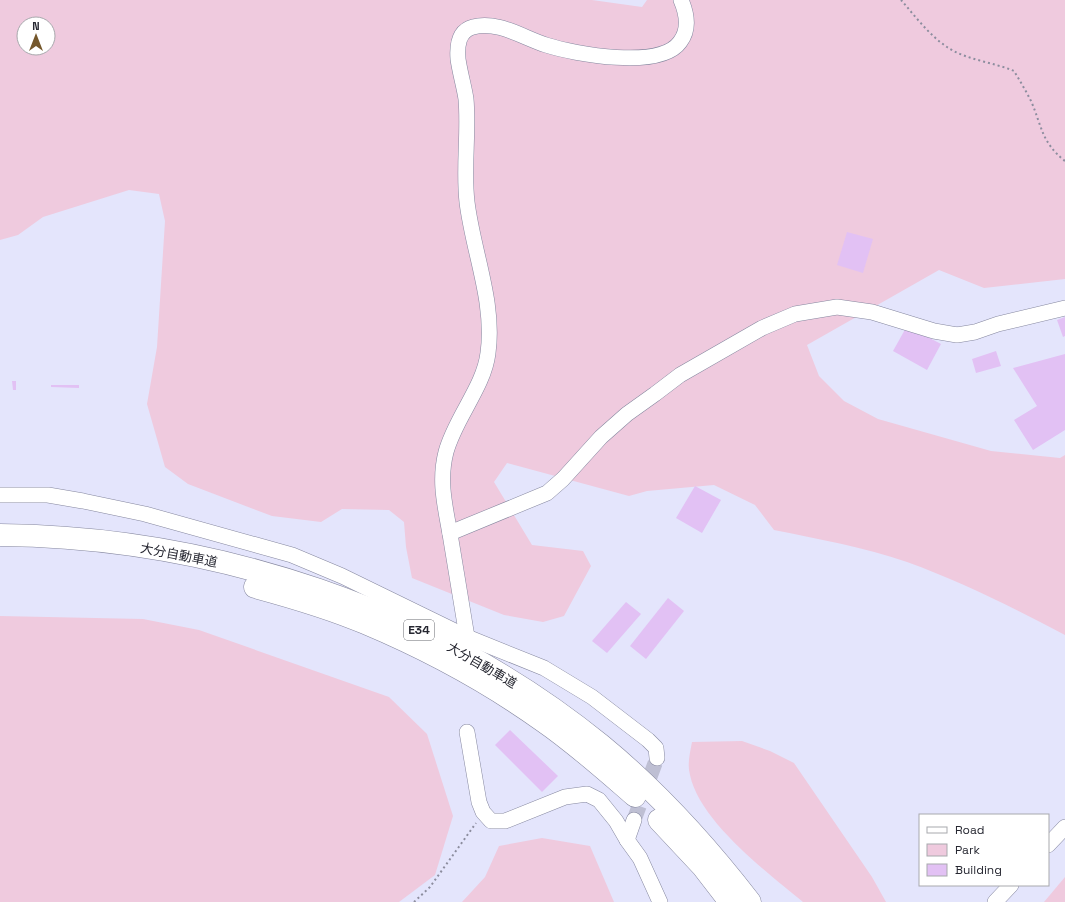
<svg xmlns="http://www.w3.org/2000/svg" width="1065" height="902" font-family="'Space Grotesk','Noto Sans JP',sans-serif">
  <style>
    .green { fill: #efcade; fill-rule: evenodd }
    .building { fill: #e2c1f4 }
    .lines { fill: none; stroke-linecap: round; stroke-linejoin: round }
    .minor-tunnel { stroke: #bebfd3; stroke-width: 15; stroke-dasharray: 15 8; stroke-linecap: butt }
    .minor-casing { stroke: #85879f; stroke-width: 16 }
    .highway-casing { stroke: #85879f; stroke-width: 23 }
    .path { stroke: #8c8d9e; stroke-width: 2; stroke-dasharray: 2 3; stroke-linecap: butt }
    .minor { stroke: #fff; stroke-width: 15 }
    .highway { stroke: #fff; stroke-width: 22 }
    .labels { text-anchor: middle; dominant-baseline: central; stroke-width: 3; stroke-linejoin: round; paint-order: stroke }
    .shield { fill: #fff; stroke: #67686f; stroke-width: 1 }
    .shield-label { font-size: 12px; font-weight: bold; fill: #262731 }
    .street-label { font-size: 13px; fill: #262731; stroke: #fff }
  </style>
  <rect width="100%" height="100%" fill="#e4e5fc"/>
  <g class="green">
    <path d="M0,0H592L642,7L647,0H1065V279L984,288L939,270L807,345L819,376L844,401L878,419L991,451L1060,458L1065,455V635C1014,608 962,582 907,562C864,547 818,539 774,530L755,505L714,485L647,491L629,496L507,463L494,482L532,545L583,551L591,566L564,616L543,622L504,615L412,578L406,547L404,522L389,510L342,509L321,522L272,516L188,484L165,467L147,404L157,347L165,221L159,194L129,190L43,217L18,235L0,240ZM24,24H48V48H24Z"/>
    <polygon points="0,616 143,619 199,630 389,697 427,734 453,816 435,875 399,902 0,902"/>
    <path d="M742,741L770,751L794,763L872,877L886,902H803C767,872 700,822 690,775C687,764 690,753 692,742Z"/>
    <polygon points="542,838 590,846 614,902 462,902 485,877 499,846"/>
    <polygon points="1065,877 1065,902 1044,902"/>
  </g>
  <g class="building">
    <polygon points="847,232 873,239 863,273 837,265"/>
    <polygon points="1065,317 1065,336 1063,337 1057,320"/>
    <polygon points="907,326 941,344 927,370 893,351"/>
    <polygon points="996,351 1001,366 976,373 972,359"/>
    <polygon points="1065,354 1065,430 1033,450 1014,420 1037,406 1013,368"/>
    <polygon points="12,381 16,381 16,390 13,390"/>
    <polygon points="51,385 79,385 79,388 51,387"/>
    <polygon points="695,486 721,500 702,533 676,518"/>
    <polygon points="668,598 684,611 646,659 630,646"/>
    <polygon points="626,602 641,614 607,653 592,641"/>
    <polygon points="510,730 558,776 542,792 495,745"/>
  </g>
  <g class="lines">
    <polyline class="minor-tunnel" points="634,820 657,758"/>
    <g class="minor-casing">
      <g id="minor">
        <polyline points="0,495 48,495 83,501 145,514 292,555 342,576 467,637 544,668 592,697 648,740 656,748 657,758"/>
        <polyline points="450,533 547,493 563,479 601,437 627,414 655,394 680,375 762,328 795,314 837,307 872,312 934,331 957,335 975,332 998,324 1065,308"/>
        <path d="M467,637C462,605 456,572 451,540C446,509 438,483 446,452C455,418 484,387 488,353C495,302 473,252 467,202C463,168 469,133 466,99C464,86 460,73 458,59C457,46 458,31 473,27C497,20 524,38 546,45C575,54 660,70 680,42C690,29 687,14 681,0"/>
        <polyline points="467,732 479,802 483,812 491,821 505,821 565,797 587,794 599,800 616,821 627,840 640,858 660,902"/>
        <polyline points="627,840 634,820"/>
        <polyline points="1048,845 1065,827"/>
        <polyline points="995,902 1011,885"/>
      </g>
    </g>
    <g class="highway-casing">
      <g id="highway">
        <path d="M0,535C214,537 434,609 601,745C657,791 706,845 750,902"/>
        <path d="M255,587C292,597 330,608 365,623C427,649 488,682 543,721C575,743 605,770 635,796"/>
        <polyline points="659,820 703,867 730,902"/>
      </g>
    </g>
    <g class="path">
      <path d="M901,0C915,16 929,35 947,47C966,60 993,62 1014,71C1020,81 1026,91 1031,101C1042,126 1041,142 1065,161"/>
      <polyline points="414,902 430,887 476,823"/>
    </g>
    <use href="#minor" class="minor"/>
    <use href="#highway" class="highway"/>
  </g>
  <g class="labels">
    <rect class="shield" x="404" y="620" width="30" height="20" rx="3"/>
    <g class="shield-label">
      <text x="419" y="630">E34</text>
    </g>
    <g class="street-label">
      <text transform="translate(179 555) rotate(11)">大分自動車道</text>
      <text transform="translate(482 665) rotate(30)">大分自動車道</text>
    </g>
  </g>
  <rect x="919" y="814" width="130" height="72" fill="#ffffff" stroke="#a8a9ad"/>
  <rect x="927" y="827" width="20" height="6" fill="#ffffff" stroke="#a8a9ad"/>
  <text x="955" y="834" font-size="12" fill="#262731">Road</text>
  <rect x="927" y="844" width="20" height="12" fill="#efcade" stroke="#a8a9ad"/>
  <text x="955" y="854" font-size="12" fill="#262731">Park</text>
  <rect x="927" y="864" width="20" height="12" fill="#e2c1f4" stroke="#a8a9ad"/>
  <text x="955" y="874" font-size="12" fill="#262731">Building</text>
  <g transform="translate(36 36)"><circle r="19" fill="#ffffff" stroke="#a8a9ad"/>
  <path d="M0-3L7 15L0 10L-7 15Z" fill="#74572b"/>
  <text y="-6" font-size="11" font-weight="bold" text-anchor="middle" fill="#262731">N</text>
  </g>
</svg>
